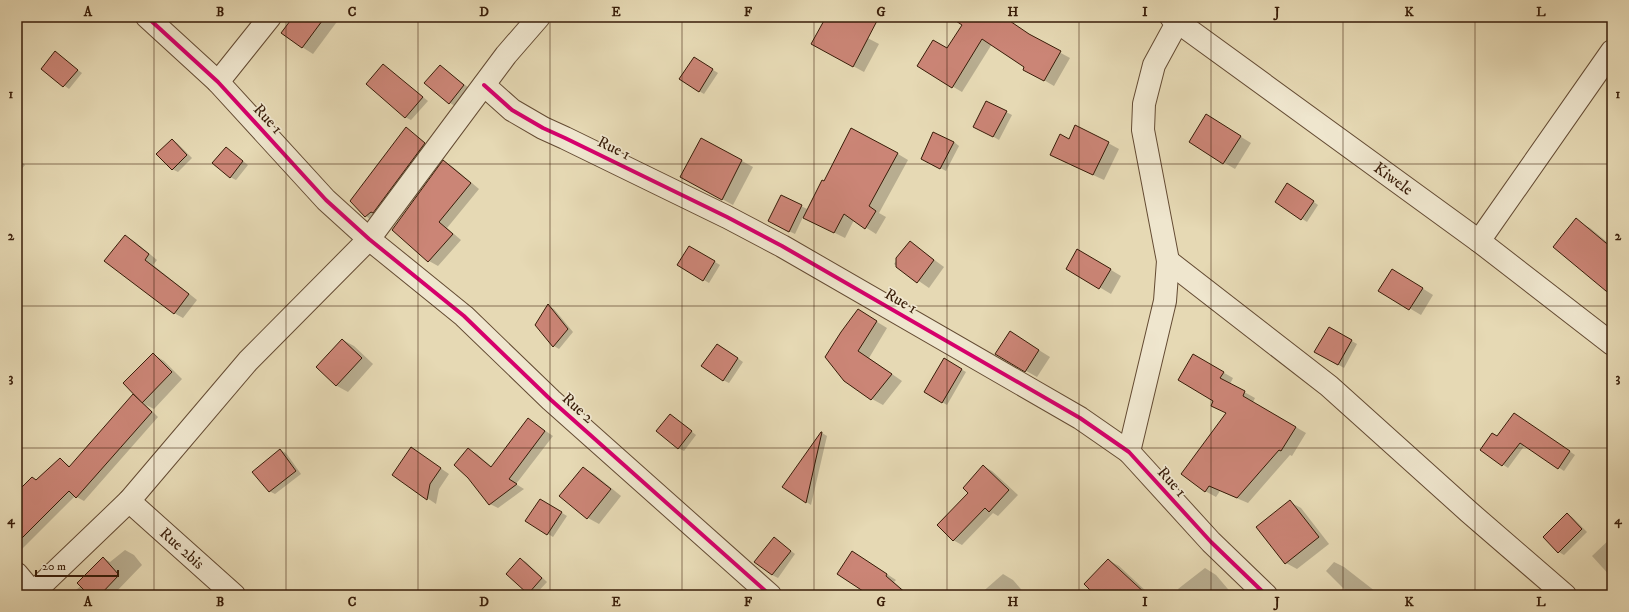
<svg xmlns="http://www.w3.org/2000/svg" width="1629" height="612" font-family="'IM FELL DW Pica',serif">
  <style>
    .shadow { fill: #0003 }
    .building { fill: #cb8576; stroke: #381c08 }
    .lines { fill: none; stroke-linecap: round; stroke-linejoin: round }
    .minor-casing { stroke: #644b33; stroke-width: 24 }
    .minor { stroke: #efe6ce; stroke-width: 22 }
    .cycleway-casing { stroke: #efe6ce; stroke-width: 6 }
    .cycleway { stroke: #d6006c; stroke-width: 4 }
    .grid { fill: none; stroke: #381c08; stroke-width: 1; stroke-opacity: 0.55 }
    .labels { text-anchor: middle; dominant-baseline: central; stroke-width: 3.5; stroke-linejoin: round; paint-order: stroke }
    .street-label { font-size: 16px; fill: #381c08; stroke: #efe6ce }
    .neatline { fill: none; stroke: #381c08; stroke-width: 1.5 }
    .grid-label { font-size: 13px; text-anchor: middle; font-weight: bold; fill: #381c08 }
  </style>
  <rect width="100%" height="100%" fill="#e6d9b4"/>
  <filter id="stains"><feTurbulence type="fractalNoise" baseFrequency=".005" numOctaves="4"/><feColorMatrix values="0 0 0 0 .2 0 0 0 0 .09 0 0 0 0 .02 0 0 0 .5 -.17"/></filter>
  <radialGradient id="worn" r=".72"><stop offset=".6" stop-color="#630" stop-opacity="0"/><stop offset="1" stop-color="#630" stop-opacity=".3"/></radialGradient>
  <g class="shadow">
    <polygon points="294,17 336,17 339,19 313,54 302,47"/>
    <polygon points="416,17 429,17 423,22"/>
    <polygon points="827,17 879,44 864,72 823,50"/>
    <polygon points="969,17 1004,17 1037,40 1070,58 1054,86 1025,69 1026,67 992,44 962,92 918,66 947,49"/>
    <polygon points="55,53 82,73 69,89 42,69"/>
    <polygon points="699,61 718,73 704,94 699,91"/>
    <polygon points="383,65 428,101 411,120 405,117"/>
    <polygon points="440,66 469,88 455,106 450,103"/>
    <polygon points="1006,112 1012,115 999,140 975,126"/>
    <polygon points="1217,122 1251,143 1235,169 1190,142"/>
    <polygon points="406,129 430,147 371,220 366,216"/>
    <polygon points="702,139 753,167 733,205 693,183"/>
    <polygon points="172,140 177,143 192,158 178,172 172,169"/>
    <polygon points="1069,140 1108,143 1119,149 1104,180 1062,161"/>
    <polygon points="954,142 959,146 946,171 927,161"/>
    <polygon points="231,152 248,165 236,180 230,177"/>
    <polygon points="898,154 908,160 879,213 886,217 876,234 854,220 845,238 803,217 795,234 774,224 781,196 809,210 824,182"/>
    <polygon points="17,158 25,165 17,174"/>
    <polygon points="444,162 453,167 479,189 447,228 461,240 438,266 429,261"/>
    <polygon points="1293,187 1318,205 1307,222 1276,202"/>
    <polygon points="1576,220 1590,228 1612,246 1612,295"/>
    <polygon points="125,236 134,241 157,260 153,265 197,300 183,318 174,313"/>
    <polygon points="910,242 944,267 929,288 894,264"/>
    <polygon points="690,247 720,265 709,283 679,265"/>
    <polygon points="1078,250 1121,276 1111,294 1067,268"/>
    <polygon points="1403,276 1433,295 1421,315 1379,290"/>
    <polygon points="549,306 554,309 573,332 559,349 554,346"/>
    <polygon points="869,317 887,328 869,358 902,381 883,405 872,399 842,332"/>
    <polygon points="1329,328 1357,344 1344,368 1316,352"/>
    <polygon points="1021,339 1050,357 1037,377 996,354"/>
    <polygon points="343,340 354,346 373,364 348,392 337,386 317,367"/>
    <polygon points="723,348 743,362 729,383 723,380"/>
    <polygon points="153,354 164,361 182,379 154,409 146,405 158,417 84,501 75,496 17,554 17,494 37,481 60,459 71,467 133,395 138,398"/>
    <polygon points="1193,355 1233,378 1230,384 1255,398 1253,402 1306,433 1292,456 1290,455 1248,503 1220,491 1216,497 1205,491 1227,413 1215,400"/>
    <polygon points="944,359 966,372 947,405 925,392"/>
    <polygon points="670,415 696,435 684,451 678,448"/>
    <polygon points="528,419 553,436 516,484 524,489 498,508 490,504 469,450 477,454 492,467"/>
    <polygon points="1533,427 1575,455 1564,471 1525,445 1508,468 1481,450"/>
    <polygon points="822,433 827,436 811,505 784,487"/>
    <polygon points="411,448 449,474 439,489 436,504 393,475"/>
    <polygon points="280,450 286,453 301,474 275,494 269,491"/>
    <polygon points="983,466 992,471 1018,495 998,516 993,513 962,545 953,540 970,493"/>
    <polygon points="583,468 594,474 621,496 599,524 588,518 561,495"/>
    <polygon points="1290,502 1301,508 1329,544 1297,569 1286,563"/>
    <polygon points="546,503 567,516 553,537 527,521"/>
    <polygon points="1567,514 1572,517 1587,532 1564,555 1559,552 1544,537"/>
    <polygon points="1612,537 1612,578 1592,556"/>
    <polygon points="779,542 795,554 778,578 772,575"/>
    <polygon points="125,550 134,555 142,565 113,595 69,595 81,586 103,558 110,562"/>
    <polygon points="861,557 896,580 894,582 909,595 870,595"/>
    <polygon points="520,559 526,562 547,582 535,595 528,593"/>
    <polygon points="1108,560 1119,566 1147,592 1145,595 1097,595"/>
    <polygon points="1334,562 1344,567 1380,595 1350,595 1326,571"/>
    <polygon points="1205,568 1216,575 1233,595 1183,595 1178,589"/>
    <polygon points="1003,574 1013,580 1026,595 979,595"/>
    <polygon points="436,592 441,595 434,595"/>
  </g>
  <g class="building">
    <polygon points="293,17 325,17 302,48 281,33"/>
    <polygon points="826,17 879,17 853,67 811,44"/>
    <polygon points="950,17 1004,17 1029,34 1061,51 1044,81 1023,70 1024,67 982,39 952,88 917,66 933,40 947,48 962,25"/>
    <polygon points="55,51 78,70 63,87 41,69"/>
    <polygon points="694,57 713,69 699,92 679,79"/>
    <polygon points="383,64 423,97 405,118 366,84"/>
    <polygon points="440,65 464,85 449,104 424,83"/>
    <polygon points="986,101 1007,111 993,137 973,127"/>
    <polygon points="1206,114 1241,136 1223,164 1189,142"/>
    <polygon points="1075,125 1109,142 1093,175 1050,155 1060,134 1069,139"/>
    <polygon points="406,127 425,143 373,213 371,212 365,217 350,201"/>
    <polygon points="851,128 898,153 869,206 876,211 865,229 844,214 834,233 803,218 822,180 824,181"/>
    <polygon points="933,132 954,142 940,169 921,159"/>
    <polygon points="701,138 742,160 722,200 680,177"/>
    <polygon points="172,139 187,155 172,170 156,154"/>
    <polygon points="226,147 243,161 230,178 212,163"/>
    <polygon points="443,160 471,183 439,222 453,234 428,262 392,230"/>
    <polygon points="1287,183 1314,201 1301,220 1275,202"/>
    <polygon points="781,195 802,205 789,232 768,221"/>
    <polygon points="1576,218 1612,248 1612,296 1553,247"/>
    <polygon points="125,235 149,254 145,260 189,294 174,314 104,261"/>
    <polygon points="910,241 934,260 917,283 896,267 896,258"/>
    <polygon points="689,246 715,261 703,281 677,265"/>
    <polygon points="1077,249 1111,269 1099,289 1066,269"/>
    <polygon points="1392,269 1423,288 1409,310 1378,291"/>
    <polygon points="548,304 568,329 553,347 535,325"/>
    <polygon points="858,309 877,321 858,351 892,374 871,400 844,381 825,357 841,332"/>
    <polygon points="1329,327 1352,340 1338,365 1314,352"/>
    <polygon points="1010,331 1039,350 1025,372 995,354"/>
    <polygon points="342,339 362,358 336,386 316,367"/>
    <polygon points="717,344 738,358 723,381 701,366"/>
    <polygon points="153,353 172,372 142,403 123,383"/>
    <polygon points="1193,354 1224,372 1220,378 1245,391 1243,396 1296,427 1281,451 1279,450 1237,498 1209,486 1205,492 1181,474 1226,413 1211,406 1213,401 1178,380"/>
    <polygon points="944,358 962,369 942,403 924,392"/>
    <polygon points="133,394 152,412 76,498 69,491 17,543 17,492 32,477 36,480 60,458 69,467"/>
    <polygon points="1514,413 1570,451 1558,469 1520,443 1502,466 1480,450 1492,433 1497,436"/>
    <polygon points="670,414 692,431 678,449 656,431"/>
    <polygon points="528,418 545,431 509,479 517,484 489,505 468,478 454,465 468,448 491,467"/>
    <polygon points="821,432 822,432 806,503 782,487"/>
    <polygon points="411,447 441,468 430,484 427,500 392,475"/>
    <polygon points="280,449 296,471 269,492 252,472"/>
    <polygon points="983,465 1009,490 989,512 985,508 953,541 937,525 968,493 963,488"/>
    <polygon points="583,467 611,489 587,519 559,496"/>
    <polygon points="540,499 562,512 547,535 525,521"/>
    <polygon points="1290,500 1319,537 1285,564 1256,527"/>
    <polygon points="1567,513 1582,529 1558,553 1543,537"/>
    <polygon points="774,537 791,551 772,575 754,562"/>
    <polygon points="852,551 887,574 886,576 908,595 869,595 837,574"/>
    <polygon points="103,557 119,575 100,595 89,595 77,583"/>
    <polygon points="520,558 542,578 528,594 506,574"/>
    <polygon points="1108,559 1147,595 1095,595 1084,584"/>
  </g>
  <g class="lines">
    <g class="minor-casing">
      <g id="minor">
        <polyline points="147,17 218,82 326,200 369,239 464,316 551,400 770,595"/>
        <path id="s1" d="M1171,17L1479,241L1612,344"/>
        <polyline points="218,82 270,17"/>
        <polyline points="484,85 512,110 543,128 565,138 727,217 782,246 1080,418 1129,452 1211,542 1266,595"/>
        <polyline points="1479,241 1612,51"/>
        <polyline points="1168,261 1329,386 1469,512 1565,595"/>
        <polyline points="1129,452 1165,301 1168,261 1143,130 1144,104 1154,65 1178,21"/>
        <path id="s2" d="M129,501L234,595"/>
        <polyline points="17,574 33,593"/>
        <polyline points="31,595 129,501 248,361 369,239 506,55 539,17"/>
      </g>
    </g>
    <use href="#minor" class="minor"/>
    <g class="cycleway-casing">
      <g id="cycleway">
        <polyline points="147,17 218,82 326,200 369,239 464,316 551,400 770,595"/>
        <polyline points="484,85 512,110 543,128 565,138 727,217 782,246 1080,418 1129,452 1211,542 1266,595"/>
      </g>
    </g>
    <use href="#cycleway" class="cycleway"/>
  </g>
  <path class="grid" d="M154,17V595M286,17V595M418,17V595M550,17V595M682,17V595M814,17V595M947,17V595M1079,17V595M1211,17V595M1343,17V595M1475,17V595M17,164H1612M17,306H1612M17,448H1612"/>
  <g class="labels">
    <g class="street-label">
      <text transform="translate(268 119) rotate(47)">Rue 1</text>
      <text transform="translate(614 148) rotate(26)">Rue 1</text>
      <text stroke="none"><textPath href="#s1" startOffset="275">Kiwele</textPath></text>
      <text transform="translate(901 301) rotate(30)">Rue 1</text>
      <text transform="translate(578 408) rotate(42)">Rue 2</text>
      <text transform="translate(1172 482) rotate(48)">Rue 1</text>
      <text stroke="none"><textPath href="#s2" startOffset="71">Rue 2bis</textPath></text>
    </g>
  </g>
  <rect width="1629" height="612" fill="none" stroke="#e6d9b4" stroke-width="44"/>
  <path d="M36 570v6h82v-6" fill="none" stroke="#381c08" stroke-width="2"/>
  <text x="42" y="570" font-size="12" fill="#381c08" stroke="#efe6ce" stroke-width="3" paint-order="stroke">20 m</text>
  <rect x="22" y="22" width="1585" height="568" class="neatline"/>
  <g class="grid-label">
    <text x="88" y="16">A</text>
    <text x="220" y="16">B</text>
    <text x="352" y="16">C</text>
    <text x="484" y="16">D</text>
    <text x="616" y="16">E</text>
    <text x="748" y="16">F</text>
    <text x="881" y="16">G</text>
    <text x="1013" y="16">H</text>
    <text x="1145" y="16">I</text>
    <text x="1277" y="16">J</text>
    <text x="1409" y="16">K</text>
    <text x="1541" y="16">L</text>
    <text x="11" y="98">1</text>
    <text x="1618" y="98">1</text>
    <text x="11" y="240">2</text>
    <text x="1618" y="240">2</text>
    <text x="11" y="382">3</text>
    <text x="1618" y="382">3</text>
    <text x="11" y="524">4</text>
    <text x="1618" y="524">4</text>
    <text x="88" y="606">A</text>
    <text x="220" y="606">B</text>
    <text x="352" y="606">C</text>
    <text x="484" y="606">D</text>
    <text x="616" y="606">E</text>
    <text x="748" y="606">F</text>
    <text x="881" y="606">G</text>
    <text x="1013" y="606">H</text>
    <text x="1145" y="606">I</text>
    <text x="1277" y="606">J</text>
    <text x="1409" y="606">K</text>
    <text x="1541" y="606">L</text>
  </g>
  <rect width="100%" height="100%" filter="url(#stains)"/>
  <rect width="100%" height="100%" fill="url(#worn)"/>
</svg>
